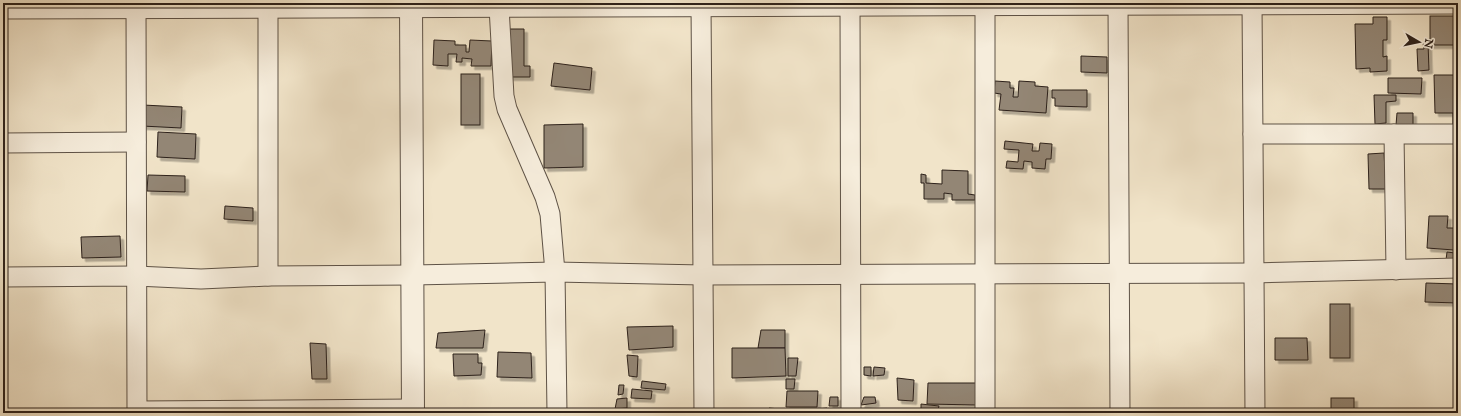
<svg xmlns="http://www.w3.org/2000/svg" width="1461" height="416" font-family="'IM FELL English',serif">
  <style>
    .building { fill: #938675; stroke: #2d211a; filter: url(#shadow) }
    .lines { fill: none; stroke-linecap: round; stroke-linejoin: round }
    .minor-casing { stroke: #5e5246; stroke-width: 21 }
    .tertiary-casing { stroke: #5e5246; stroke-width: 24 }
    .minor { stroke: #f6eddc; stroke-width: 19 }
    .tertiary { stroke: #f6eddc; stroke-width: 22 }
  </style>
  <defs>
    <filter id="shadow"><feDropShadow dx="3.5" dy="3.5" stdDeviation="0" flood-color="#0004"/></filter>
  </defs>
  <rect width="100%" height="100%" fill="#f1e4c9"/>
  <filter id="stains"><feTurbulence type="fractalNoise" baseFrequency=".005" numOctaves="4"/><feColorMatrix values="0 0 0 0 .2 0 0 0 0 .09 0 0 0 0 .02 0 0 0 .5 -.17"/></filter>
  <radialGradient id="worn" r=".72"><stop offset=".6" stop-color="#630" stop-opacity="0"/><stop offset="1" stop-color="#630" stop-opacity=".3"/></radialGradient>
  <g class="building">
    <rect x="1430" y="16" width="28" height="29"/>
    <polygon points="1373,17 1387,17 1387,40 1383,40 1383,57 1387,56 1387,71 1370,72 1370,68 1356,69 1355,24 1373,24"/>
    <polygon points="509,29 524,29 524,66 530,66 530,77 508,77"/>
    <polygon points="434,40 455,41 455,45 466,45 466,52 469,52 470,40 492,41 491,66 471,66 472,59 462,58 462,62 456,62 457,54 448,54 448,66 433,65"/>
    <polygon points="1423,43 1428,43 1429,70 1418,71 1417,49 1424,49"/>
    <polygon points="1081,56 1107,57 1107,73 1081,72"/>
    <polygon points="554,63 592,68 590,90 551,86"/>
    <rect x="461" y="74" width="19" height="51"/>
    <polygon points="1434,75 1458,75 1458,126 1453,126 1453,113 1435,113"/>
    <polygon points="1388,78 1422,78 1421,94 1388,93"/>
    <polygon points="995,81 1010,82 1010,88 1014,88 1013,97 1018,97 1019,81 1035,82 1035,86 1048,87 1046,113 999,110 1001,94 994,93"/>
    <polygon points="1052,90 1087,90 1087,107 1055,106 1055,98 1052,98"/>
    <polygon points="1374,95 1396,95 1396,101 1386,102 1386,123 1375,124"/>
    <polygon points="143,105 182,107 181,128 142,126"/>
    <polygon points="1397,113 1413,113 1413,126 1396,125"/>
    <polygon points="583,124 583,167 544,168 544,125"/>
    <polygon points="158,132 196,134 195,159 157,157"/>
    <polygon points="1005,141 1033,144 1032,151 1039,151 1040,143 1052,144 1051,159 1046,159 1045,169 1032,168 1032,162 1024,161 1023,169 1006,168 1007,161 1018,162 1019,150 1004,149"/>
    <polygon points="1384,153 1386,189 1369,189 1368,154"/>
    <rect x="1454" y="162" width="4" height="22"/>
    <polygon points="942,170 968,171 968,194 975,195 975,200 952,200 952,194 944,193 944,199 924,199 924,183 921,183 921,174 926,175 926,183 942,184"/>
    <polygon points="148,175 185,176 185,192 147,191"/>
    <polygon points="225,206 253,208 253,221 224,219"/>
    <polygon points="1429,216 1448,216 1447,228 1455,228 1454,250 1427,248"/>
    <polygon points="120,236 121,257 82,258 81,237"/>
    <polygon points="1447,252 1455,253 1454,261 1446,260"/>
    <polygon points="1426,283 1458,284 1458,303 1425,302"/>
    <rect x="1330" y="304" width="20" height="54"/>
    <polygon points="673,326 673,347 629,350 627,327"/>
    <polygon points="485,330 483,348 436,348 438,333"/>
    <polygon points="761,330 785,330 785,348 758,348"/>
    <polygon points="1275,338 1307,338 1308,360 1275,360"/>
    <polygon points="310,343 326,344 327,379 312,379"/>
    <polygon points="732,348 785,348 786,376 732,378"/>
    <polygon points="498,352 531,353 532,378 497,377"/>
    <polygon points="453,354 478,354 478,363 482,363 481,375 454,376"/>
    <polygon points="627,355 638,356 637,377 629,376"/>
    <polygon points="788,358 798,358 796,376 788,376"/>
    <polygon points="864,367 871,367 871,376 864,375"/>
    <polygon points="874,367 885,368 884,375 873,376"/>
    <polygon points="897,378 914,380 913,401 898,400"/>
    <polygon points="786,379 795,379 794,389 786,389"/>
    <polygon points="642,381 666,384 665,390 641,388"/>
    <polygon points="928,383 978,383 977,405 927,404"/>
    <polygon points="619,385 624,385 623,394 618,395"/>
    <polygon points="632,389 652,391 651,399 631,398"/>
    <polygon points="787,391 818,391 817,407 786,407"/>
    <polygon points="830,397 838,397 838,406 829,406"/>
    <polygon points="864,397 875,397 876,403 861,405"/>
    <polygon points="627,398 627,408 615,409 617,399"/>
    <rect x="1331" y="398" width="23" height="15"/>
    <polygon points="921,404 939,406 937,413 921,413"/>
    <polygon points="769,408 780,409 780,413 769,413"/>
    <polygon points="827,408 827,413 817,413 817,409"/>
    <polygon points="746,409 756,410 756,413 746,413"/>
    <polygon points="869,409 889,410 889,413 869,413"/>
    <polygon points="474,410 492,410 491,413 474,413"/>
    <rect x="501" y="412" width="43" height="1"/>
  </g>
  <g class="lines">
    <g class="minor-casing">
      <g id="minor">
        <polyline points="136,3 137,413"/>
        <polyline points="268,3 268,276"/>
        <polyline points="701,3 704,413"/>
        <polyline points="850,3 851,413"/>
        <polyline points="985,3 985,413"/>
        <polyline points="1118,3 1120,413"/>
        <polyline points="1252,3 1255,413"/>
        <polyline points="499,7 504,96 507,109 545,197 550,214 555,272 557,413"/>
        <polyline points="3,9 1458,4"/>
        <polyline points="1253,134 1458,134"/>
        <polyline points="1394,134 1396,270"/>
        <polyline points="3,143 136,142"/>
        <polyline points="3,277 136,276 201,279 268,276 413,275 555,272 703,275 1254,273 1458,268"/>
        <polyline points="137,411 413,409"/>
      </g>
    </g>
    <g class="tertiary-casing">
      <polyline id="tertiary" points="411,3 413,413"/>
    </g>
    <use href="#minor" class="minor"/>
    <use href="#tertiary" class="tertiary"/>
  </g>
  <rect width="1461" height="416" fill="none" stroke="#f1e4c9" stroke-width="16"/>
  <rect x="4" y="4" width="1453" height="408" fill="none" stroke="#2d211a" stroke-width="2"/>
  <rect x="8" y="8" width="1445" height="400" fill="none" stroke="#2d211a"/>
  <g transform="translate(1419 42) rotate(99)" stroke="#f6eddc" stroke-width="3" paint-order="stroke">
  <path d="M0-3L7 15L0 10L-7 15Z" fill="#2d211a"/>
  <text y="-6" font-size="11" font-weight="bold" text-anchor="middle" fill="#2d211a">N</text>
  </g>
  <rect width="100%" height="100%" filter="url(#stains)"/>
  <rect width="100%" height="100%" fill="url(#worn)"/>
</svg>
